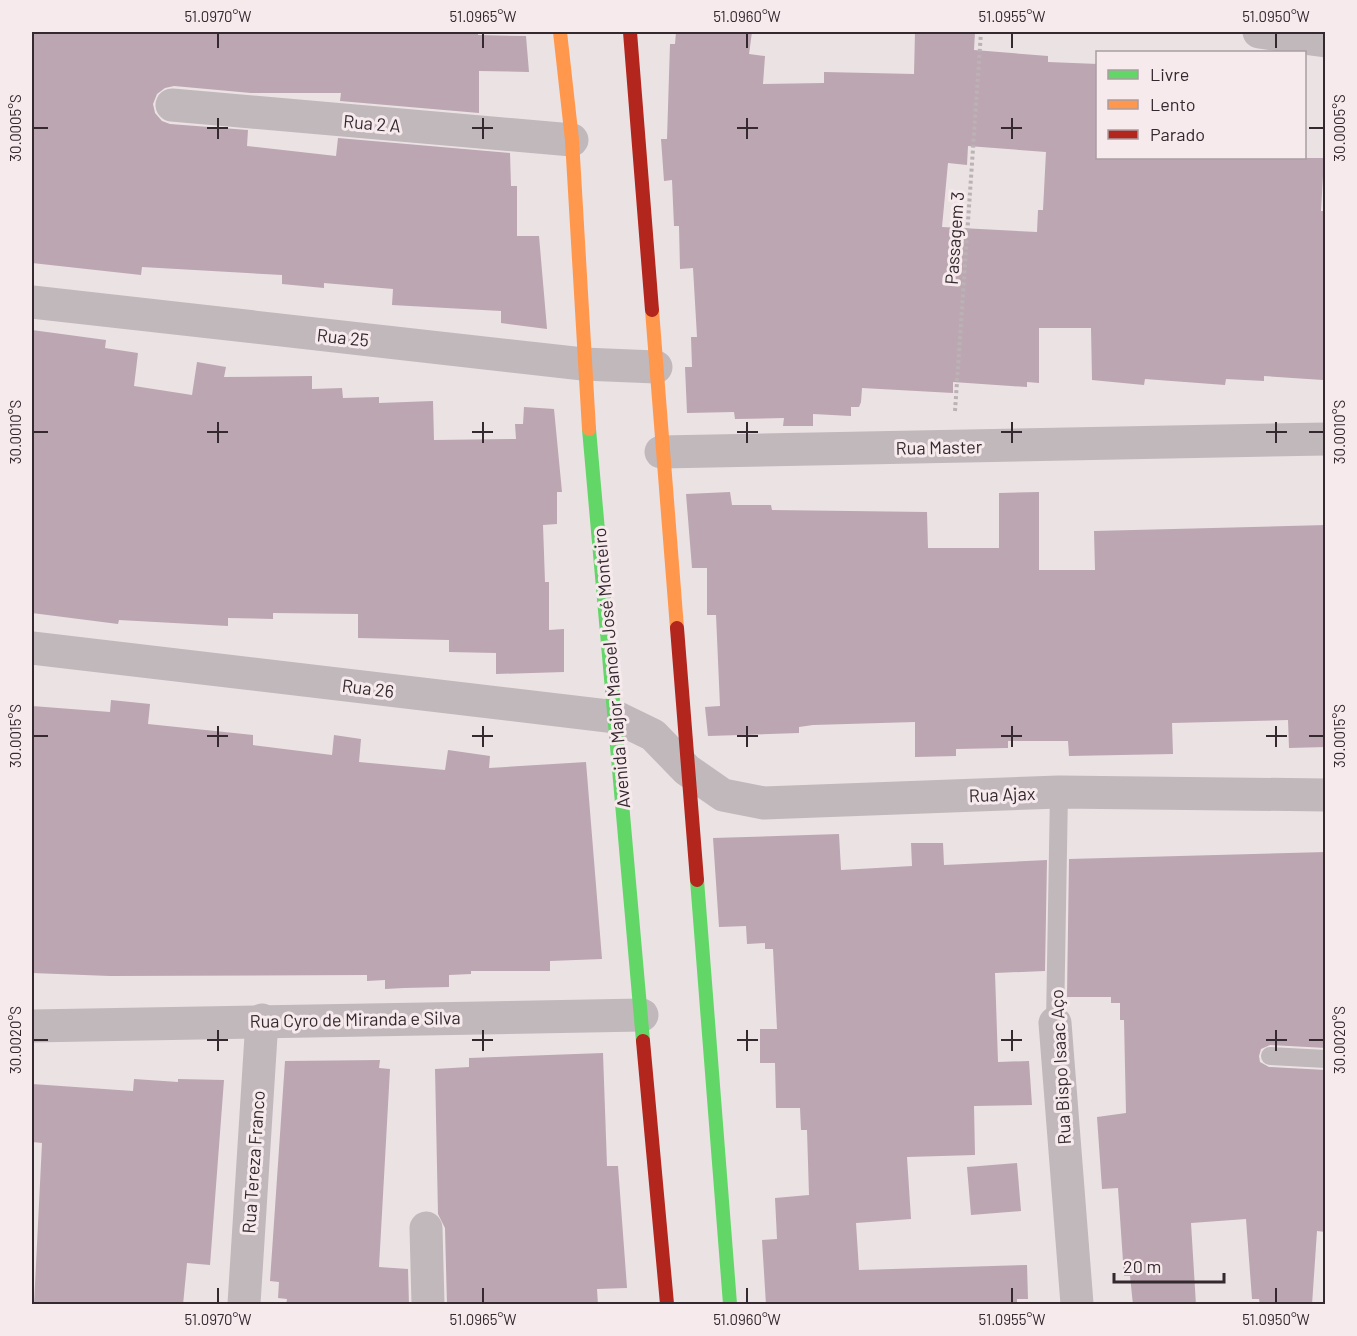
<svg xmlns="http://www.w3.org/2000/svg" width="1357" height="1336" font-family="Barlow,sans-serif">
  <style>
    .building { fill: #bca6b1; fill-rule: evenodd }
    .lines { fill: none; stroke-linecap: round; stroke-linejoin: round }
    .path { stroke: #bbb2b5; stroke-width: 4; stroke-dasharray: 3 3; stroke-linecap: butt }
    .lane { stroke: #c1b8bb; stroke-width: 18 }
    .street { stroke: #c1b8bb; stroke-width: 33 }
    .fast { stroke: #63d668; stroke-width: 14 }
    .slow { stroke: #ff974d; stroke-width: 14 }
    .jam { stroke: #b3261e; stroke-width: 14 }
    .ticks { fill: none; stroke: #34292f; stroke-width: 2 }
    .labels { text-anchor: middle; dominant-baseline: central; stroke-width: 6; stroke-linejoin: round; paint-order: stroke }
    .street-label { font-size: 18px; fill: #34292f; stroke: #f7eaed }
    .neatline { fill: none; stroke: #34292f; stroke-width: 2 }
    .ticks-label { font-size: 15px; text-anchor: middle; fill: #34292f }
  </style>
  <rect width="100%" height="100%" fill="#ebe2e4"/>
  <g class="building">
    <polygon points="32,32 478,32 478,35 526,36 529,72 479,71 479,113 340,101 341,93 251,93 174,86 165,88 157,94 153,104 155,113 162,121 170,124 248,130 247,146 336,156 338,138 510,153 511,186 517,186 517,236 539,236 547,329 501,323 501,311 392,305 393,289 324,283 324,288 282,284 282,275 142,267 141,275 32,263"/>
    <path d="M676,32H752L749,54L765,56L763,84L824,83V72L914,74L915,32H975L974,50L1048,56V62L1098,64V158H1324L1321,211H1326L1323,380L1264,376V381L1226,379L1225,385L1145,379L1144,385L1092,380L1091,328H1039V383L1027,382V387L953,382V393L862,388L861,402L859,407H851V416L813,414V426H783L784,418L735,419L734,412L687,413L685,367H692L691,337H697L693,268L680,269L679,226H674L672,180L664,181L661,139H667L670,44H675ZM968,146L1046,152L1043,210H1038L1037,232L942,227L948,163L967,165Z"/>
    <polygon points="32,330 106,340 105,348 138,353 134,386 192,395 197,362 226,367 224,377 312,376 312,389 342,388 343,398 379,397 379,403 433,401 434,440 516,439 515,424 523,424 524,407 554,409 562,492 557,492 557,524 543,525 545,582 549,582 549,630 564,629 564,672 496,674 496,653 449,652 449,640 358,638 358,614 273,613 273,619 228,618 228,626 119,620 118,624 32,613"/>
    <polygon points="730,492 732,505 771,505 772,510 927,512 928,548 999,548 999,493 1039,492 1039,570 1095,570 1094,531 1326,525 1326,747 1289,748 1288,720 1172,723 1173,754 1069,756 1068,741 1008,741 1008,748 956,749 956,756 915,757 915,722 813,725 799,727 799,733 708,736 705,707 720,706 716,615 707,615 707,568 692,568 686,494"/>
    <polygon points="111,700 150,704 148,724 253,735 253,745 332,755 334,735 361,739 359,762 445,770 448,750 490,756 489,768 586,762 602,959 550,961 550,971 471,971 471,974 449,975 449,987 404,988 385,989 385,980 367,981 367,975 110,976 32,973 32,706 110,712"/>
    <polygon points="839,834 841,870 912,866 911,843 943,843 944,865 1047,860 1045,971 995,973 998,1062 1029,1061 1032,1105 974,1106 975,1155 907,1157 911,1219 856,1223 859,1270 1027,1265 1028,1299 1017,1299 1017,1305 766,1305 762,1240 777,1239 775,1198 809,1195 807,1130 801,1130 800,1108 776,1108 775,1063 760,1063 760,1029 777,1029 773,949 765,949 765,943 747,944 746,926 719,927 713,838"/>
    <polygon points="1326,852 1326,1048 1270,1045 1261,1049 1259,1056 1260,1062 1269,1067 1326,1070 1326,1232 1317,1231 1312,1305 1260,1305 1259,1299 1252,1299 1246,1219 1191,1223 1196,1305 1133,1305 1130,1276 1124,1276 1118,1188 1102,1189 1097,1117 1126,1113 1124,1020 1120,1020 1120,1003 1111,1003 1111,997 1067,997 1069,859"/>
    <polygon points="603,1053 607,1166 618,1166 627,1288 597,1289 598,1305 447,1305 445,1228 438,1214 435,1069 469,1067 469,1058"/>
    <polygon points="380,1060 379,1068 390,1069 379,1267 408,1269 409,1305 286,1305 287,1299 278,1298 279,1282 270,1281 285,1061"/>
    <polygon points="134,1079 178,1082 178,1079 224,1080 210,1265 187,1263 183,1305 34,1305 42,1143 32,1142 32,1084 133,1091"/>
    <polygon points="1017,1163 1021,1211 971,1215 967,1167"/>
  </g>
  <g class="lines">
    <polyline class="path" points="955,411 981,32"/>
    <g class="lane">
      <polyline points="1055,1023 1059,792"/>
      <polyline points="1270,1056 1326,1059"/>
    </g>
    <g class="street">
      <polyline points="1259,32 1326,41"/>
      <polyline points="172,105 572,140"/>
      <polyline points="32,302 583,364 656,367"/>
      <polyline points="661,452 1326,439"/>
      <polyline points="32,648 616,717 653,735 687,770 723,795 764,803 1059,792 1326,795"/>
      <polyline points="1055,1023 1077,1304"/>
      <polyline points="32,1026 642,1015"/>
      <polyline points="426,1228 428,1304"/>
      <polyline points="244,1304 262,1020"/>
    </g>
    <g class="fast">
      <polyline points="589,429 643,1041"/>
      <polyline points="697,880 730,1304"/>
    </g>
    <g class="slow">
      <polyline points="560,32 572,140 589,429"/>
      <polyline points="652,310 677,628"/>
    </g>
    <g class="jam">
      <polyline points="630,32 652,310"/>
      <polyline points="677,628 697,880"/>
      <polyline points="643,1041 667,1304"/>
    </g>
  </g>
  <path class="ticks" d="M218,33V48M483,33V48M747,33V48M1012,33V48M1276,33V48M218,118V139M483,118V139M747,118V139M1012,118V139M33,128H48M207,128H228M472,128H493M737,128H758M1001,128H1022M1309,128H1324M218,422V443M483,422V443M747,422V443M1012,422V443M1276,422V443M33,432H48M207,432H228M472,432H493M737,432H758M1001,432H1022M1266,432H1287M1309,432H1324M218,726V747M483,726V747M747,726V747M1012,726V747M1276,726V747M33,736H48M207,736H228M472,736H493M737,736H758M1001,736H1022M1266,736H1287M1309,736H1324M218,1030V1051M483,1030V1051M747,1030V1051M1012,1030V1051M1276,1030V1051M33,1040H48M207,1040H228M472,1040H493M737,1040H758M1001,1040H1022M1266,1040H1287M1309,1040H1324M218,1288V1303M483,1288V1303M747,1288V1303M1012,1288V1303M1276,1288V1303"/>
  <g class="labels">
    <g class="street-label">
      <text transform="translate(372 123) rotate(5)">Rua 2 A</text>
      <text transform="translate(954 238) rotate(-86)">Passagem 3</text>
      <text transform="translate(343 337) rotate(6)">Rua 25</text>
      <text transform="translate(939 447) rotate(-1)">Rua Master</text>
      <text transform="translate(611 668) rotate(-95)">Avenida Major Manoel José Monteiro</text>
      <text transform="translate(368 688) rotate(7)">Rua 26</text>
      <text transform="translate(1002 794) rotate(-2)">Rua Ajax</text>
      <text transform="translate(355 1019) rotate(-1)">Rua Cyro de Miranda e Silva</text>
      <text transform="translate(1060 1067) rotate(-93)">Rua Bispo Isaac Aço</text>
      <text transform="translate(253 1162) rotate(-86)">Rua Tereza Franco</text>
    </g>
  </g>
  <rect width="1357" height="1336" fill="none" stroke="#f7eaed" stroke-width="66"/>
  <rect x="1096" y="51" width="210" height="108" fill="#f7eaed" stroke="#a99da1" stroke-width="1.5"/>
  <rect x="1108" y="70" width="30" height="9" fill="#63d668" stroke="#a99da1" stroke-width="1.5"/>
  <text x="1150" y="81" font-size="18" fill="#34292f">Livre</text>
  <rect x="1108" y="100" width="30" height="9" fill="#ff974d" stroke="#a99da1" stroke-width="1.5"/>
  <text x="1150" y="111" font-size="18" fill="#34292f">Lento</text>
  <rect x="1108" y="130" width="30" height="9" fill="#b3261e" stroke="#a99da1" stroke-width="1.5"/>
  <text x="1150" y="141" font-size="18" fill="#34292f">Parado</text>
  <path d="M1114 1273v9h110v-9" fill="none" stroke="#34292f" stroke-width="3"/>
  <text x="1123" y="1273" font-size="18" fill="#34292f" stroke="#f7eaed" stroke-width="4.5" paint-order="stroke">20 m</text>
  <rect x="33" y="33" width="1291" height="1270" class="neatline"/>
  <g class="ticks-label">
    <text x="218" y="22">51.0970°W</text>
    <text x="483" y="22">51.0965°W</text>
    <text x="747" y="22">51.0960°W</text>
    <text x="1012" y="22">51.0955°W</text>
    <text x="1276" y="22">51.0950°W</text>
    <text transform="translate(16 128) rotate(-90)" y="5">30.0005°S</text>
    <text transform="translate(1340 128) rotate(-90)" y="5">30.0005°S</text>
    <text transform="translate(16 432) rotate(-90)" y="5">30.0010°S</text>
    <text transform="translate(1340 432) rotate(-90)" y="5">30.0010°S</text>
    <text transform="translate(16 736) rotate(-90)" y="5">30.0015°S</text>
    <text transform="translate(1340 736) rotate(-90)" y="5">30.0015°S</text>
    <text transform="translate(16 1040) rotate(-90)" y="5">30.0020°S</text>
    <text transform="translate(1340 1040) rotate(-90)" y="5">30.0020°S</text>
    <text x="218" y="1325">51.0970°W</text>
    <text x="483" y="1325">51.0965°W</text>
    <text x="747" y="1325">51.0960°W</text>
    <text x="1012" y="1325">51.0955°W</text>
    <text x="1276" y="1325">51.0950°W</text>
  </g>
</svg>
